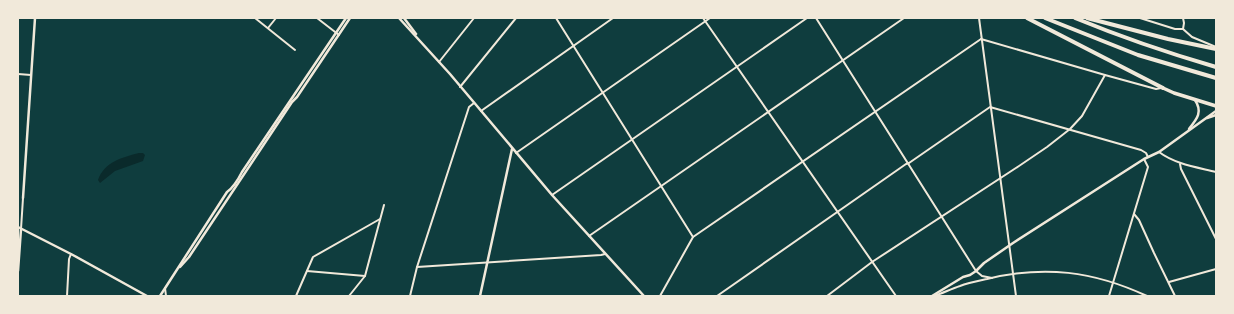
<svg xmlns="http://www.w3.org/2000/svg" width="1234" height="314" font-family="'Work Sans',sans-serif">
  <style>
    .water { fill: #0a2a2b }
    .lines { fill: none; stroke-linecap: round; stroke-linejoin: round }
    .minor { stroke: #f1e9da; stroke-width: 2 }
    .tertiary { stroke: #f1e9da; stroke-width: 2.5 }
    .primary { stroke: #f1e9da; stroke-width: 3.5 }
    .motorway { stroke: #f1e9da; stroke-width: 4 }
  </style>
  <rect width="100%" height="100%" fill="#0f3d3e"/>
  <path class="water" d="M139,153H143L145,155L143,161L115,171L100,183L98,180C104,162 123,157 139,153Z"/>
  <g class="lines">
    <g class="minor">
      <polyline points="255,18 295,50"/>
      <polyline points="317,18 339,35"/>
      <polyline points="556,18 693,237"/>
      <polyline points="703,18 896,296"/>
      <polyline points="816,18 976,271 982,276 992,278"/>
      <polyline points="979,18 1016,296"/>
      <polyline points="1140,18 1175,29 1183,29 1192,37 1216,47"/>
      <polyline points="1183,18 1184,23 1183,29"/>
      <polyline points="268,28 276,18"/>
      <polyline points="981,39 1105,75 1156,89 1161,88"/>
      <polyline points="439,62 474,18"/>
      <polyline points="18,74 31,75"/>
      <polyline points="460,87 516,18"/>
      <polyline points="481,111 613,18"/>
      <path d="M1159,152C1175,164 1196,167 1216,172"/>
      <polyline points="516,153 710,18"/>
      <polyline points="1180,164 1181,169 1216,239"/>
      <polyline points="552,195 807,18"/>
      <polyline points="1134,214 1139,220 1154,253 1175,296"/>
      <polyline points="21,229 23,198"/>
      <polyline points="589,236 904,18"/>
      <polyline points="417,267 601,255 605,254"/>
      <polyline points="307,271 365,276"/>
      <polyline points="1169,282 1216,269"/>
      <polyline points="165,288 166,296"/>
      <polyline points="67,296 69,259 71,254"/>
      <polyline points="296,296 313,257 380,219"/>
      <polyline points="349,296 365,276 384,205"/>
      <polyline points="410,296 417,267 469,107 474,103"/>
      <polyline points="660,296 693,237 981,39"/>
      <polyline points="717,296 906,164 909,163 990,107 1141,150 1146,153 1148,157"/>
      <polyline points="827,296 872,262 1019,166 1047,147 1070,129 1082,116 1105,75"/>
      <path d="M934,296C943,293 951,289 960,286C968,283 978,281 987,279C1044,265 1093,271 1147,296"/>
      <polyline points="1109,296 1148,167 1144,159"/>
    </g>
    <g class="tertiary">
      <polyline points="399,18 450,74 552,195 644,296"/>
      <polyline points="404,18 416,34"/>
      <polyline points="1207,118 1216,115"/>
      <path d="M1189,129C1197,119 1203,112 1195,100"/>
      <polyline points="23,198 35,18"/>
      <polyline points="18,227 71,254 147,296"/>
      <polyline points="180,267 189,257 292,102 297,97 350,18"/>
      <polyline points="18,271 21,229"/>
      <path d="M160,296L227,192C234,187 238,180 242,172L346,18"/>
      <polyline points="480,296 512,149"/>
      <polyline points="932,296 963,277 970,275 976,271 984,263 1013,243 1144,159 1159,152 1216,111"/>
    </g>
    <polyline class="primary" points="1163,88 1174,93 1216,106"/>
    <g class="motorway">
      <polyline points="1027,18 1163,88"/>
      <polyline points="1045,18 1138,55 1216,78"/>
      <path d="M1075,18C1121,37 1168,53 1216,67"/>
      <polyline points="1087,18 1168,39 1216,49"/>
    </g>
  </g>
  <rect width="1234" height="314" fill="none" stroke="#f1e9da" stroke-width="38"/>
</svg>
